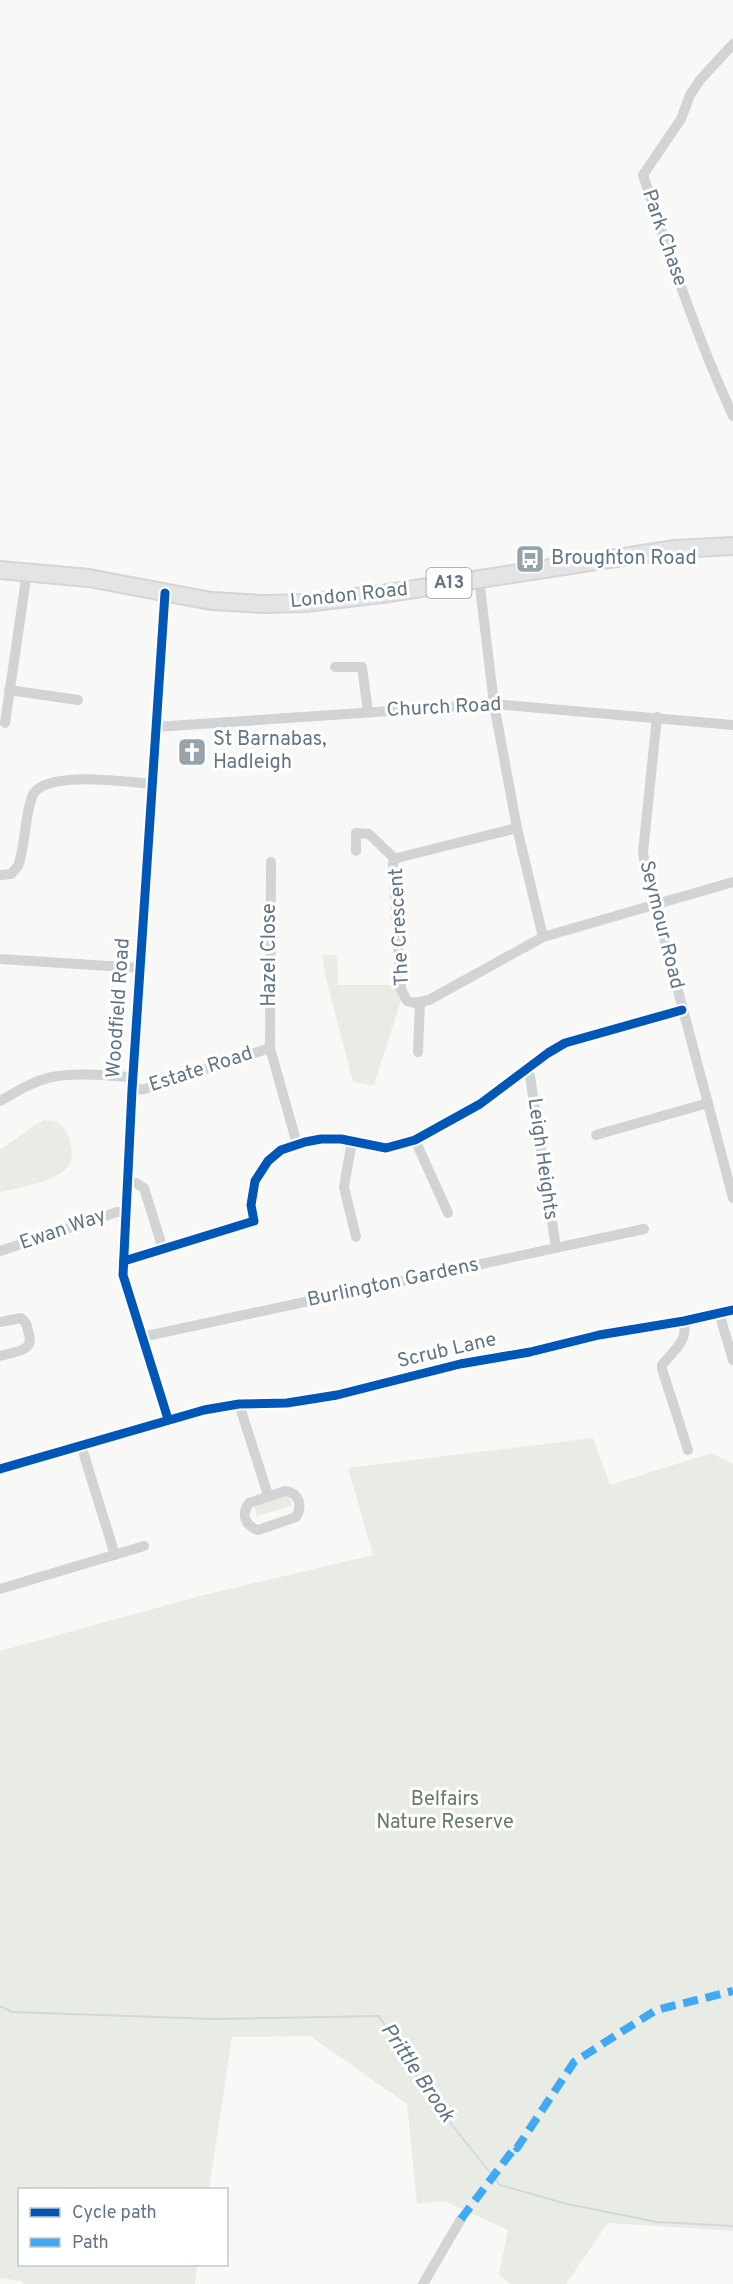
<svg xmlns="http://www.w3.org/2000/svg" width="733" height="2284" font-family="Overpass,sans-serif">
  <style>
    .green { fill: #e8ece5 }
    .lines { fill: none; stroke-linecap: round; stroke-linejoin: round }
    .stream { stroke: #d0d8dc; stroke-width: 2 }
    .primary-casing { stroke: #d4d5d6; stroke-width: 20 }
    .street { stroke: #d2d3d4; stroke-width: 10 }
    .primary { stroke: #e4e4e5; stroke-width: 16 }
    .quiet { stroke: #3fa9f5; stroke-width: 8; stroke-dasharray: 15 8; stroke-linecap: butt }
    .cycleway-casing { stroke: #fff; stroke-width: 13 }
    .cycleway { stroke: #0057b8; stroke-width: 9 }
    .labels { text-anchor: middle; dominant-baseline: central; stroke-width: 6; stroke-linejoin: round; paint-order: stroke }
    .shield { fill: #fff; stroke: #909ea9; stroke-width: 1.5 }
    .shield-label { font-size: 18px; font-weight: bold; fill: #617584 }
    .street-label { font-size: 20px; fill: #617584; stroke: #fff }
    .poi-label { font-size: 20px; fill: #617584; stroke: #fff; text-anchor: start }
    .park-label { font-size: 20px; fill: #667b61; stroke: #fff }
    .water-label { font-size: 21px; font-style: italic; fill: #5d757e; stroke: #fff }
  </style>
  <rect width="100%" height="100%" fill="#f8f8f7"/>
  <g class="green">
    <polygon points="322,955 337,955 338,985 398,985 401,1000 374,1085 353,1082 326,978"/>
    <path d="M44,1120L58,1122C66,1129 69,1137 71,1147C80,1181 23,1185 0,1193V1150L36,1124Z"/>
    <polygon points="593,1438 610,1485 711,1453 733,1464 733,2231 608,2223 566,2284 510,2284 499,2274 508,2230 444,2201 417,2204 407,2104 310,2036 232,2037 209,2189 20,2190 20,2264 197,2265 195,2284 23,2284 22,2281 0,2278 0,1651 200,1596 373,1555 348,1468"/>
    <polygon points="288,1493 292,1506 257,1516 253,1503"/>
  </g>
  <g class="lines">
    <polyline class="stream" points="0,2006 12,2012 214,2019 379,2016 428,2095 500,2185 567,2204 657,2222 733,2226"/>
    <g class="primary-casing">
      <polyline id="primary" points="0,570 89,578 211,601 264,604 306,603 382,594 675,549 733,546"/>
    </g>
    <g class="street">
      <path d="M733,44L700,80L690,95L681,119L643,175C670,256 697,338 733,416"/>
      <polyline points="479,579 494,704 517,828 543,937"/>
      <polyline points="165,593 132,1090 123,1275 168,1419"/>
      <polyline points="335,667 362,667 368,712"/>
      <polyline points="9,690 78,700"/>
      <polyline points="657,717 643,852 645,866 733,1198"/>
      <polyline points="5,723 27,572"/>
      <polyline points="155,727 494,704 733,725"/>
      <polyline points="517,828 405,856 395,859 393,863 401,989 407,1001 414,1003 429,1000 543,937 733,882"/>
      <polyline points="356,851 356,833 369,834 395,859"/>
      <polyline points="271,862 270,1048 297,1144"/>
      <path d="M0,875L11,874L18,866C26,844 24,819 32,797C41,769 127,782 152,784"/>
      <polyline points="0,959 140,968"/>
      <polyline points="418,1052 420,1002"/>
      <polyline points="526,1070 530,1076 556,1248"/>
      <polyline points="132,1090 145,1089 270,1048"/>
      <path d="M0,1101C16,1092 33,1081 52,1077C78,1072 107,1076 133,1077"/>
      <polyline points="596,1135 708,1103"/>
      <polyline points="415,1140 448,1213"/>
      <polyline points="352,1141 344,1187 356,1237"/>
      <polyline points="128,1181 136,1183 144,1188 163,1249"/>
      <polyline points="0,1251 117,1212 126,1212"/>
      <polyline points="124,1261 254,1221 251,1205 255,1181 268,1161 281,1150 305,1142 321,1139 341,1139 386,1148 415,1140 480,1104 548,1053 565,1043 682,1010"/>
      <polyline points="719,1313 733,1360"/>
      <path d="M684,1321C688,1342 674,1350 662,1365V1369L688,1450"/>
      <path d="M0,1322L21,1318C26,1322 27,1325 28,1331C36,1352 16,1351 0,1356"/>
      <polyline points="142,1337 644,1229"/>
      <polyline points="239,1404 268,1495"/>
      <polyline points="81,1445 115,1555"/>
      <polyline points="0,1469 204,1410 239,1404 287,1403 337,1395 460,1364 530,1352 599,1335 684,1321 733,1310"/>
      <path d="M285,1491C299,1493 303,1505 296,1517L258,1530C245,1526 241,1514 249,1503Z"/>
      <polyline points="0,1589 144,1546"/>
      <polyline points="423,2284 461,2219"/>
    </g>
    <use href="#primary" class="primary"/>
    <polyline class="quiet" points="461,2219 516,2146 517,2148 574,2062 656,2010 733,1991"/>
    <g class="cycleway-casing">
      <g id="cycleway">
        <polyline points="165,593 132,1090 123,1275 168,1419"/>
        <polyline points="124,1261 254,1221 251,1205 255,1181 268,1161 281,1150 305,1142 321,1139 341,1139 386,1148 415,1140 480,1104 548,1053 565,1043 682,1010"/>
        <polyline points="0,1469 204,1410 239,1404 287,1403 337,1395 460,1364 530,1352 599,1335 684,1321 733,1310"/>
      </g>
    </g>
    <use href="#cycleway" class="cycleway"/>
  </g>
  <defs>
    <g id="bus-square" transform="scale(1.5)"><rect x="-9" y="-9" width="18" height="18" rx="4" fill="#96a3ac" stroke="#fff"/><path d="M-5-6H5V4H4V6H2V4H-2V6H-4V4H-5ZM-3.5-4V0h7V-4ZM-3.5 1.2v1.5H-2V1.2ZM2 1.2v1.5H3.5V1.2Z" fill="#fff"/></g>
    <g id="church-square" transform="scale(1.5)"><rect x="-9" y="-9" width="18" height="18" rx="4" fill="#96a3ac" stroke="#fff"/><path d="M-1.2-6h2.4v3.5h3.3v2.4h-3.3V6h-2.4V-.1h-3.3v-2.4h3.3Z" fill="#fff"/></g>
  </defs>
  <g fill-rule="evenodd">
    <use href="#bus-square" x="530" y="559"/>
    <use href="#church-square" x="192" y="752"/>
  </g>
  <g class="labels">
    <rect class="shield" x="426.5" y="568" width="45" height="30" rx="4.5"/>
    <g class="shield-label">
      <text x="449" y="583">A13</text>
    </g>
    <g class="street-label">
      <text transform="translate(664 238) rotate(71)">Park Chase</text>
      <text transform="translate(349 596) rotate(-6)">London Road</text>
      <text transform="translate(444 708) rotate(-3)">Church Road</text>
      <text transform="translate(661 925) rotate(76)">Seymour Road</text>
      <text transform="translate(400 927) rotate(-93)">The Crescent</text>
      <text transform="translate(270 955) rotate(-90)">Hazel Close</text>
      <text transform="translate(119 1008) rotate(-86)">Woodfield Road</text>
      <text transform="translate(201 1070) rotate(-18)">Estate Road</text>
      <text transform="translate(542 1159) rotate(82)">Leigh Heights</text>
      <text transform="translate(63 1230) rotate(-19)">Ewan Way</text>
      <text transform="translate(393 1283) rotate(-12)">Burlington Gardens</text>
      <text transform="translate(447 1351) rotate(-13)">Scrub Lane</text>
    </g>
    <g class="poi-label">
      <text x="551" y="559">Broughton Road</text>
      <text x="213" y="740">St Barnabas,<tspan x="213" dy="23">Hadleigh</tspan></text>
    </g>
    <g class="park-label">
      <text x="445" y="1800">Belfairs<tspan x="445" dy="23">Nature Reserve</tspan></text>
    </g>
    <g class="water-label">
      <text transform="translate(417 2073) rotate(56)">Prittle Brook</text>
    </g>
  </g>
  <rect x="18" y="2188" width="210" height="78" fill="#ffffff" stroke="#c0c8ce" stroke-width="1.5"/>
  <rect x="30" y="2208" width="30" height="9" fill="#0057b8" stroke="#c0c8ce" stroke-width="1.5"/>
  <text x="72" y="2218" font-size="18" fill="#617584">Cycle path</text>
  <rect x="30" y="2238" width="30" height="9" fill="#3fa9f5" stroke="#c0c8ce" stroke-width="1.5"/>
  <text x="72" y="2248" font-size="18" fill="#617584">Path</text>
</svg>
